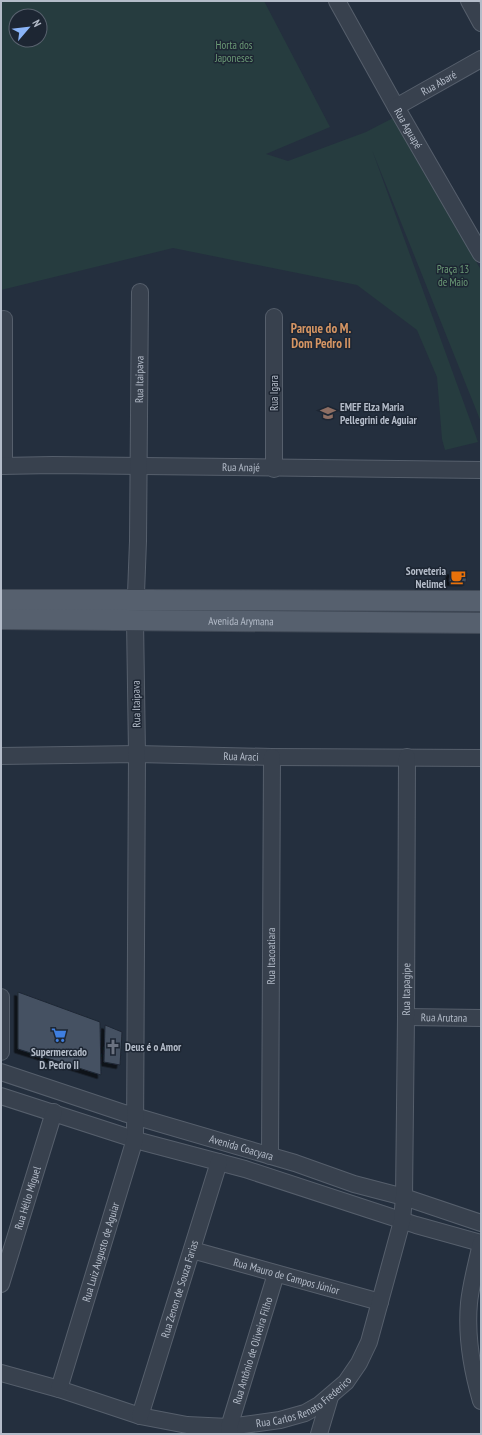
<svg xmlns="http://www.w3.org/2000/svg" width="482" height="1435" font-family="'PT Sans Narrow',sans-serif">
  <style>
    .green { fill: #263c3f; fill-rule: evenodd }
    .building { fill: #455162; stroke: #1f2835; filter: url(#shadow) }
    .lines { fill: none; stroke-linecap: round; stroke-linejoin: round }
    .minor-casing { stroke: #565f6c; stroke-width: 18 }
    .major-casing { stroke: #414a57; stroke-width: 22 }
    .minor { stroke: #38414e; stroke-width: 16 }
    .major { stroke: #56606e; stroke-width: 20 }
    .labels { text-anchor: middle; dominant-baseline: central; stroke-width: 3; stroke-linejoin: round; paint-order: stroke }
    .park-label { font-size: 11px; fill: #6b9a76; stroke: #1d2633 }
    .street-label { font-size: 11px; fill: #b4bcc9; stroke: #1d2633 }
    .poi-label { font-size: 11px; font-weight: bold; fill: #b4bcc9; stroke: #1d2633; text-anchor: start }
    .quarter-label { font-size: 13px; font-weight: bold; fill: #d59563; stroke: #1d2633 }
  </style>
  <defs>
    <filter id="shadow"><feDropShadow dx="-3.5" dy="3.5" stdDeviation="0" flood-color="#0009"/></filter>
  </defs>
  <rect width="100%" height="100%" fill="#242f3e"/>
  <path class="green" d="M1,1H264L330,127L266,154L288,161L366,132L393,118L481,270V422L372,150L478,442L445,450L442,439L437,377L417,330L357,285L173,248L1,290ZM16,16H40V40H16Z"/>
  <g class="building">
    <polygon points="450,571 467,573 466,582 449,582"/>
    <polygon points="18,992 100,1022 101,1075 18,1049"/>
    <polygon points="105,1025 122,1032 120,1065 104,1062"/>
  </g>
  <g class="lines">
    <g class="minor-casing">
      <g id="minor">
        <path id="s1" d="M337,1L396,107L481,254"/>
        <polyline points="469,1 481,23"/>
        <path id="s2" d="M396,107L481,59"/>
        <polyline points="4,319 4,466"/>
        <path id="s3" d="M1,466L53,465L481,470"/>
        <polyline points="274,469 274,317"/>
        <path id="s4" d="M1,756L137,754L272,757L481,758"/>
        <polyline points="1,997 1,1052"/>
        <path id="s5" d="M406,1017L481,1018"/>
        <path id="s6" d="M1,1072L124,1113L295,1163L354,1184L404,1197L481,1223"/>
        <polyline points="1,1096 143,1142 245,1169 416,1225 481,1243"/>
        <path id="s7" d="M270,1156L272,757"/>
        <path d="M481,1243C477,1263 471,1283 469,1303C466,1336 472,1370 481,1401"/>
        <path id="s8" d="M192,1250L380,1302"/>
        <path id="s9" d="M1,1284L54,1112"/>
        <path id="s10" d="M1,1373L59,1389L140,1416L187,1425L229,1427L280,1420L305,1413L319,1405L346,1382L359,1363L369,1342L402,1221L404,1197L406,1017L407,757"/>
        <path id="s11" d="M59,1389L135,1139L137,754L135,620L138,541L140,292"/>
        <path id="s12" d="M140,1416L219,1162"/>
        <path id="s13" d="M230,1434L229,1427L276,1274"/>
        <polyline points="319,1434 330,1397"/>
      </g>
    </g>
    <g class="major-casing">
      <g id="major">
        <polyline points="1,600 137,600 481,601"/>
        <path id="s14" d="M1,619L481,623"/>
      </g>
    </g>
    <use href="#minor" class="minor"/>
    <use href="#major" class="major"/>
  </g>
  <defs>
    <g id="school-bare" transform="scale(1.2)"><path d="M0-5L7-2L0 1L-7-2ZM-4 1L0 2.5L4 1V4Q0 6-4 4Z" fill="#8d6e63" stroke="#1d2633" stroke-width="2.5" paint-order="stroke"/></g>
    <g id="cafe-bare" transform="scale(1.2)"><path d="M-5.5-4.5H6V0H3Q3 3.5 0 3.5H-2.5Q-5.5 3.5-5.5 0ZM3-3.2v2h1.7v-2ZM-6 4.5H4V6H-6Z" fill="#e8710a" stroke="#1d2633" stroke-width="2.5" paint-order="stroke"/></g>
    <g id="supermarket-bare" transform="scale(1.2)"><path d="M-6-5.5h2.5l.6 2H6L4.5 2H-2.5L-4.4-4H-6ZM-1.5 3.2a1.3 1.3 0 1 0 .1 0ZM3 3.2a1.3 1.3 0 1 0 .1 0Z" fill="#3f7fe0" stroke="#1d2633" stroke-width="2.5" paint-order="stroke"/></g>
    <g id="church-bare" transform="scale(1.2)"><path d="M-1.2-6h2.4v3.5h3.3v2.4h-3.3V6h-2.4V-.1h-3.3v-2.4h3.3Z" fill="#6b7280" stroke="#1d2633" stroke-width="2.5" paint-order="stroke"/></g>
  </defs>
  <g fill-rule="evenodd">
    <use href="#school-bare" x="328" y="413"/>
    <use href="#cafe-bare" x="458" y="577"/>
    <use href="#supermarket-bare" x="59" y="1035"/>
    <use href="#church-bare" x="113" y="1047"/>
  </g>
  <g class="labels">
    <g class="park-label">
      <text x="234" y="45">Horta dos<tspan x="234" dy="13">Japoneses</tspan></text>
      <text x="453" y="269">Praça 13<tspan x="453" dy="13">de Maio</tspan></text>
    </g>
    <g class="street-label">
      <text stroke="none"><textPath href="#s2" startOffset="49">Rua Abaré</textPath></text>
      <text stroke="none"><textPath href="#s1" startOffset="146">Rua Aguapé</textPath></text>
      <text stroke="none"><textPath href="#s11" startOffset="1021">Rua Itaipava</textPath></text>
      <text transform="translate(274 393) rotate(-90)">Rua Igara</text>
      <text stroke="none"><textPath href="#s3" startOffset="240">Rua Anajé</textPath></text>
      <text stroke="none"><textPath href="#s14" startOffset="240">Avenida Arymana</textPath></text>
      <text transform="translate(136 704) rotate(-91)">Rua Itaipava</text>
      <text stroke="none"><textPath href="#s4" startOffset="240">Rua Araci</textPath></text>
      <text stroke="none"><textPath href="#s7" startOffset="200">Rua Itacoatiara</textPath></text>
      <text stroke="none"><textPath href="#s10" startOffset="768">Rua Itapagipe</textPath></text>
      <text stroke="none"><textPath href="#s5" startOffset="38">Rua Arutana</textPath></text>
      <text stroke="none"><textPath href="#s6" startOffset="252">Avenida Coacyara</textPath></text>
      <text stroke="none"><textPath href="#s9" startOffset="90">Rua Hélio Miguel</textPath></text>
      <text stroke="none"><textPath href="#s11" startOffset="143">Rua Luiz Augusto de Aguiar</textPath></text>
      <text stroke="none"><textPath href="#s8" startOffset="98">Rua Mauro de Campos Júnior</textPath></text>
      <text stroke="none"><textPath href="#s12" startOffset="133">Rua Zenon de Souza Farias</textPath></text>
      <text stroke="none"><textPath href="#s13" startOffset="87">Rua Antônio de Oliveira Filho</textPath></text>
      <text stroke="none"><textPath href="#s10" startOffset="316">Rua Carlos Renato Frederico</textPath></text>
    </g>
    <g class="poi-label">
      <text x="340" y="407">EMEF Elza Maria<tspan x="340" dy="13">Pellegrini de Aguiar</tspan></text>
      <text x="446" y="571" text-anchor="end">Sorveteria<tspan x="446" dy="13">Nelimel</tspan></text>
      <text x="125" y="1047">Deus é o Amor</text>
      <text x="59" y="1052" text-anchor="middle">Supermercado<tspan x="59" dy="13">D. Pedro II</tspan></text>
    </g>
    <g class="quarter-label">
      <text x="321" y="328">Parque do M.<tspan x="321" dy="15">Dom Pedro II</tspan></text>
    </g>
  </g>
  <rect width="482" height="1435" fill="none" stroke="#b4bcc9" stroke-width="4"/>
  <g transform="translate(28 28) rotate(62)"><circle r="19" fill="#1d2633" stroke="#59626f"/>
  <path d="M0-3L7 15L0 10L-7 15Z" fill="#8ab4f8"/>
  <text y="-6" font-size="11" font-weight="bold" text-anchor="middle" fill="#b4bcc9">N</text>
  </g>
</svg>
